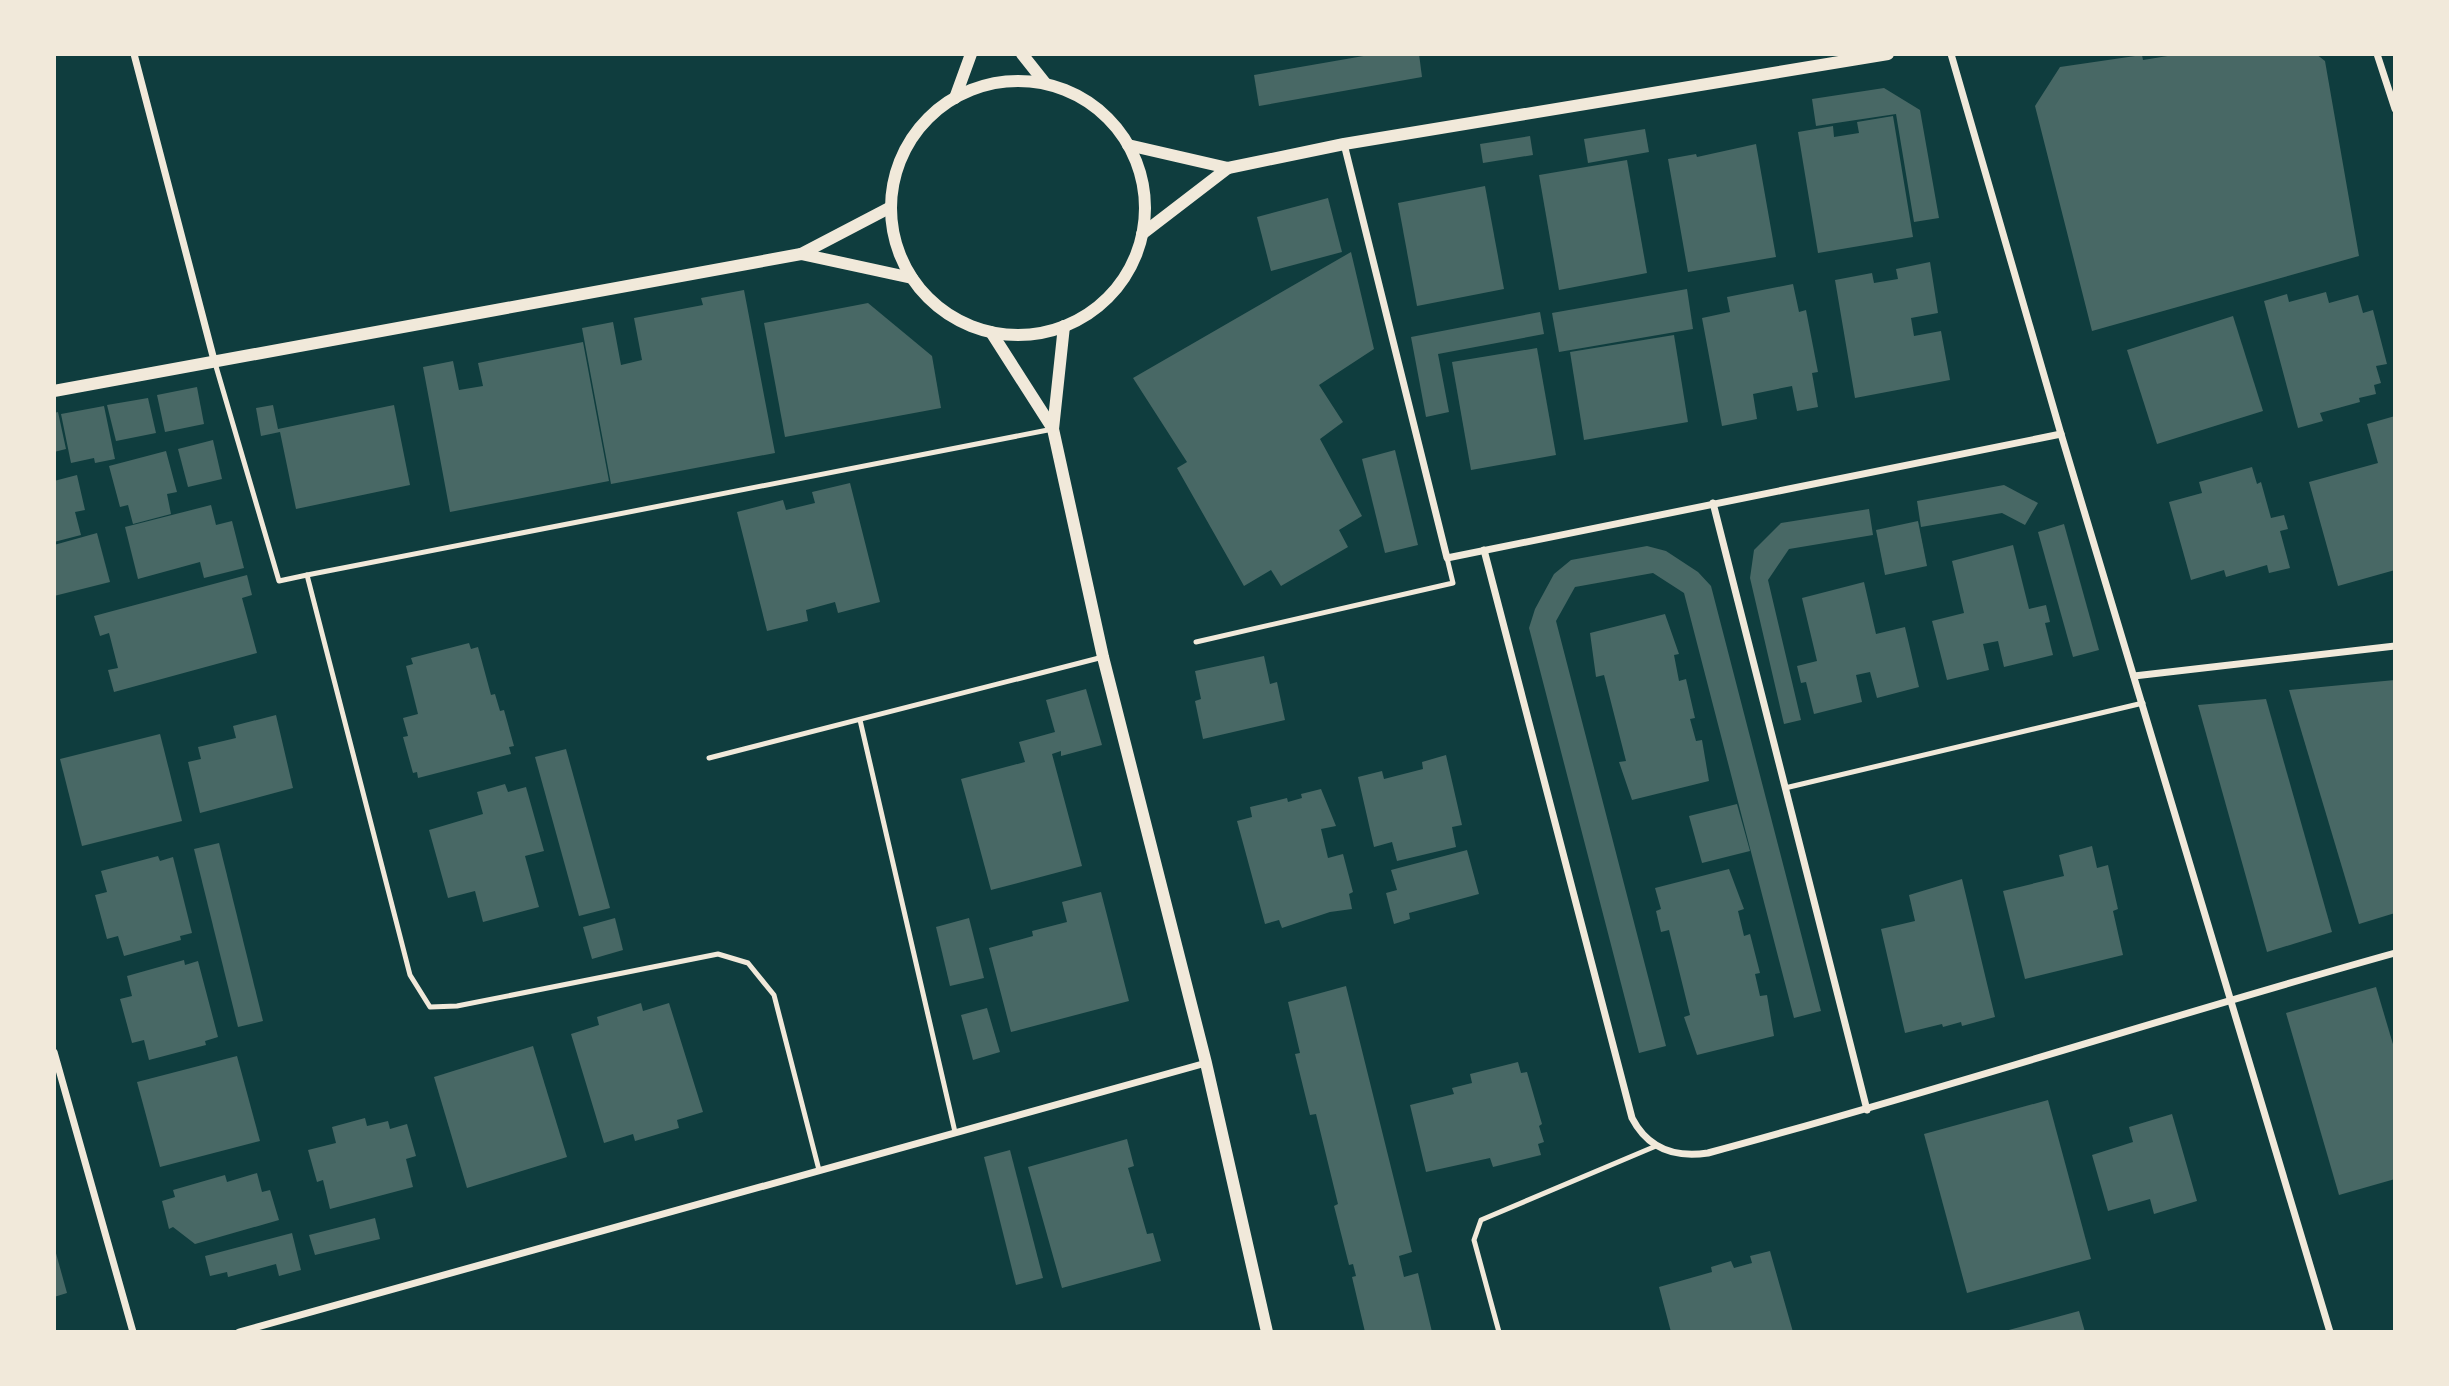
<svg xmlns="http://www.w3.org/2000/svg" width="2449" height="1386" font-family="'Work Sans',sans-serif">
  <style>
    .building { fill: #486865 }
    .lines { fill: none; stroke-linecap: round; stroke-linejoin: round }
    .service { stroke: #f1e9da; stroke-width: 5 }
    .minor { stroke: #f1e9da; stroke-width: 7 }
    .tertiary { stroke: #f1e9da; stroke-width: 12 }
  </style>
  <rect width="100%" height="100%" fill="#0f3d3e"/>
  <g class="building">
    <polygon points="1375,54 1419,54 1422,77 1259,106 1254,75"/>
    <polygon points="2180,54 2316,54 2325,61 2359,256 2092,331 2035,106 2060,67 2142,55 2143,60"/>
    <polygon points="1884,88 1920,110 1939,218 1914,222 1896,114 1816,126 1812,99"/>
    <polygon points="1893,116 1913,237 1818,253 1798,132 1833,126 1834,137 1859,133 1857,122"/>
    <polygon points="1645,129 1649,152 1588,163 1584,139"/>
    <polygon points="1530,136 1533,155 1483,163 1480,144"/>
    <polygon points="1756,144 1776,257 1688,272 1668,159 1696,154 1697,157"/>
    <polygon points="1627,160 1647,273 1559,290 1539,175"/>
    <polygon points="1485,186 1504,289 1417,306 1398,203"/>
    <polygon points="1328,198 1342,252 1271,271 1257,217"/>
    <polygon points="1351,252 1374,349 1319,385 1343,422 1320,439 1362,516 1339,530 1348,547 1281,586 1271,570 1244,586 1177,468 1187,462 1133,378"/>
    <polygon points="1930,262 1938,313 1911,318 1914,336 1941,331 1950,380 1855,398 1835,280 1872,273 1874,283 1898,279 1896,269"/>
    <polygon points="1793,284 1799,312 1806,310 1818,372 1812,373 1818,407 1797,411 1792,386 1753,394 1757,419 1722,426 1702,318 1730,312 1727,297"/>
    <polygon points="1687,289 1693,329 1559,352 1552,313"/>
    <polygon points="744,290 775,453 611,484 582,328 613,322 621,365 642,360 634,318 703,305 701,298"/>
    <polygon points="2326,292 2329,303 2358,295 2363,313 2373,310 2387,364 2376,366 2381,383 2374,385 2376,394 2359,398 2360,402 2320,413 2323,421 2298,428 2264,301 2287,294 2289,302"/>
    <polygon points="868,303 932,356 941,408 785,437 764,323"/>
    <polygon points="1540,312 1544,334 1438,354 1449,412 1426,417 1411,337"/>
    <polygon points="2233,316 2263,411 2157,444 2127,350"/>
    <polygon points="1674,335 1688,422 1584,440 1570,352"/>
    <polygon points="583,342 609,481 450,512 423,367 453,361 459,390 483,386 478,363"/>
    <polygon points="1537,348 1556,455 1471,470 1452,362"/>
    <polygon points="197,387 204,424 165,432 157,395"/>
    <polygon points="148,398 156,433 116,441 107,405"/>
    <polygon points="273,405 278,429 394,405 410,485 296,509 280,432 261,436 256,408"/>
    <polygon points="104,406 115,459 95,463 94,458 71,463 61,414"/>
    <polygon points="58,412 66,449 54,452 54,413"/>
    <polygon points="2395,416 2395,570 2338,586 2309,482 2378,463 2367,424"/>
    <polygon points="213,440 222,479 188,487 178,449"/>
    <polygon points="1395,450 1418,545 1385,553 1362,459"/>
    <polygon points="166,451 177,492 167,494 171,514 133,524 128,505 120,507 109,466"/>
    <polygon points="2252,467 2257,484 2261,482 2271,518 2284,515 2288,529 2280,531 2290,568 2269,573 2267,565 2226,577 2224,570 2191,580 2169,502 2202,493 2199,482"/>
    <polygon points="77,475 85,510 75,512 81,535 54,542 54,481"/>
    <polygon points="850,483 880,602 838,613 835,602 806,610 808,621 767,631 737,512 783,500 786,510 815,503 812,492"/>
    <polygon points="2004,485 2038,503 2025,525 2002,513 1921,527 1917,501"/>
    <polygon points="211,505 216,525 232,521 244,568 204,578 200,562 138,579 125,527"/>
    <polygon points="1869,509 1873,535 1789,549 1768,580 1801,720 1784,724 1750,578 1754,550 1781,523"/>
    <polygon points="1918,521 1927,566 1885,575 1876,530"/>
    <polygon points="2064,524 2099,650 2073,657 2038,532"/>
    <polygon points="97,533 110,582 54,596 54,545"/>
    <polygon points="2013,545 2029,609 2046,605 2050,622 2045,623 2053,655 2004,667 1998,641 1983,644 1989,670 1947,680 1932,621 1964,613 1952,561"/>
    <polygon points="1647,546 1666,551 1698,572 1711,586 1821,1011 1794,1018 1684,593 1653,573 1575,587 1556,621 1666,1046 1639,1053 1529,628 1535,609 1554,574 1571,560"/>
    <polygon points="247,575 252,595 242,598 257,653 114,692 108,670 118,668 109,633 100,636 94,616"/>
    <polygon points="1864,582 1876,634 1905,627 1919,687 1877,698 1870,672 1856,675 1862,702 1814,714 1806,682 1801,683 1797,666 1817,661 1802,598"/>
    <polygon points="1665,614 1679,654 1674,655 1679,681 1686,679 1695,718 1690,719 1696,741 1702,740 1709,781 1632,800 1619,762 1626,761 1604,675 1596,677 1590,633"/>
    <polygon points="469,643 471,649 478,647 491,695 495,694 500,711 504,710 514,746 509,747 511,754 418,778 417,772 413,773 403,737 408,736 403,718 418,714 406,666 413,664 411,658"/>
    <polygon points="1264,656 1270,684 1277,682 1285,720 1203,739 1195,701 1201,699 1195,671"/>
    <polygon points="2395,680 2395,913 2359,924 2289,690"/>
    <polygon points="1086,689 1102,745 1061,756 1061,751 1052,754 1082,866 991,890 961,779 1025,762 1019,742 1055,732 1046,700"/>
    <polygon points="2266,699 2332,932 2267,952 2198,705"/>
    <polygon points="276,715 293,788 200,813 188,762 201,759 198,747 236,738 233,726"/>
    <polygon points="160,734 182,821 82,846 60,759"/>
    <polygon points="566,749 610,908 579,916 535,757"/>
    <polygon points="1446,755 1462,825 1452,827 1456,847 1397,861 1392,842 1374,847 1358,777 1382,771 1384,779 1423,769 1422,762"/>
    <polygon points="505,784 508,792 526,787 544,851 525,856 539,907 483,922 475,891 448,898 429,830 483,814 477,792"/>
    <polygon points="1321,789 1336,826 1321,829 1328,858 1343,854 1353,892 1349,894 1352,909 1330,912 1282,928 1279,920 1265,924 1237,821 1252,817 1250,807 1287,798 1288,802 1302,798 1301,794"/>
    <polygon points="1737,804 1750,851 1702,863 1689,816"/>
    <polygon points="219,843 263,1021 238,1027 194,849"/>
    <polygon points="2092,846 2097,868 2108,865 2118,909 2113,911 2123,955 2025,979 2003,891 2064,876 2059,855"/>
    <polygon points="1467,850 1479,894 1409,913 1410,919 1394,924 1386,893 1397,890 1391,870"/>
    <polygon points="158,856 160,861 173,857 192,933 180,936 181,940 124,956 118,936 107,939 95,895 107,892 101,871"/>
    <polygon points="1729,869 1744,909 1738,911 1744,936 1750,934 1760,973 1755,974 1760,996 1767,995 1774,1036 1697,1055 1684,1017 1690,1015 1669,930 1661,932 1656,911 1661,909 1655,888"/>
    <polygon points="1962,879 1995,1017 1962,1026 1961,1022 1943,1027 1942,1024 1905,1033 1881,929 1915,921 1909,895"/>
    <polygon points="1101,892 1129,1001 1011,1032 989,948 1033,936 1032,931 1067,922 1062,902"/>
    <polygon points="615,918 623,950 592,959 583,927"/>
    <polygon points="969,918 984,978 950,986 936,927"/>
    <polygon points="184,960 185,965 198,961 218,1037 205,1041 206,1045 149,1060 144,1040 132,1043 120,999 132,996 127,976"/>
    <polygon points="1346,986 1412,1252 1399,1256 1404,1277 1418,1273 1432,1332 1365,1332 1352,1277 1356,1276 1353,1264 1349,1265 1334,1206 1338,1204 1316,1114 1310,1115 1295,1054 1300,1053 1288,1002"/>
    <polygon points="2376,987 2395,1051 2395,1179 2339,1195 2286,1013"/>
    <polygon points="641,1003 643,1011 669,1003 703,1112 677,1120 679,1128 635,1141 633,1134 604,1143 571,1034 599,1025 597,1017"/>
    <polygon points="987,1008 1000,1052 973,1060 961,1015"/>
    <polygon points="533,1046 567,1157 467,1188 434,1077"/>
    <polygon points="237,1056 260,1141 160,1167 137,1082"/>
    <polygon points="1518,1062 1521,1073 1527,1072 1542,1124 1539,1126 1544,1142 1538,1144 1541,1155 1493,1167 1490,1158 1426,1172 1410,1105 1454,1094 1452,1088 1472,1083 1470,1074"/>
    <polygon points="2048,1100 2091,1259 1967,1293 1924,1134"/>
    <polygon points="2172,1114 2197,1201 2154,1214 2150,1199 2108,1211 2092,1155 2133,1142 2129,1127"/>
    <polygon points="365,1118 367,1126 388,1121 390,1129 407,1124 416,1156 406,1159 413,1187 330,1209 323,1180 317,1182 308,1150 336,1143 332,1127"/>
    <polygon points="1127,1139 1134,1166 1128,1168 1147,1234 1153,1233 1161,1261 1062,1288 1028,1167"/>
    <polygon points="1010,1150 1043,1278 1016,1285 984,1157"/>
    <polygon points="257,1173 262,1192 270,1190 279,1220 195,1244 173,1227 169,1229 162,1201 175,1197 173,1190 225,1175 227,1182"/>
    <polygon points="375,1218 380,1239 315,1255 309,1235"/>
    <polygon points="292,1233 301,1270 279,1276 276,1264 228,1277 227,1272 210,1276 205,1256"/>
    <polygon points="54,1246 67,1293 54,1297"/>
    <polygon points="1770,1251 1793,1332 1671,1332 1659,1287 1712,1272 1711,1267 1731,1261 1734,1268 1752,1263 1750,1256"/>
    <polygon points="2079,1311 2085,1332 2005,1332 2005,1331"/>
  </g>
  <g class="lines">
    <g class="service">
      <polyline points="215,363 279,581 307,575 410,975 430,1007 457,1006 718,954 748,963 774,995 819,1170"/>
      <polyline points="307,575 1053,429"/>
      <polyline points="1196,642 1453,583 1447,558"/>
      <polyline points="860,720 955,1132"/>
      <polyline points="709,758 1103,657"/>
      <polyline points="1785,788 2143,703"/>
      <polyline points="1499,1332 1474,1240 1481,1220 1656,1146"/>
    </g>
    <g class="minor">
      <polyline points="134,54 214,360"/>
      <polyline points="1951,54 2061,434 2330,1332"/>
      <polyline points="2377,54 2395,109"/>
      <polyline points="1344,144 1447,558 2061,434"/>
      <polyline points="1713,503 1867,1110"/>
      <path d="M1484,550L1632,1118C1648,1149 1675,1158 1708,1153C1939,1091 2165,1017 2395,953"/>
      <polyline points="2134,676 2395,646"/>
      <polyline points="54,1052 133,1332"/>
      <polyline points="239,1332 1206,1063"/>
    </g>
    <g class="tertiary">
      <polyline points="1022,54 1045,83"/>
      <circle cx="1018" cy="208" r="127"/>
      <polyline points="955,98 971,54"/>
      <polyline points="1128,145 1228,168 1344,144 1888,54"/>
      <polyline points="1142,234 1228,168"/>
      <polyline points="801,254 912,278"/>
      <polyline points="1064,326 1053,429 1103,657 1206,1063 1267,1332"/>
      <polyline points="991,332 1053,429"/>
      <polyline points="54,391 801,254 891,207"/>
    </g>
  </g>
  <rect width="2449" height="1386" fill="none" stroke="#f1e9da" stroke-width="112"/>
</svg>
